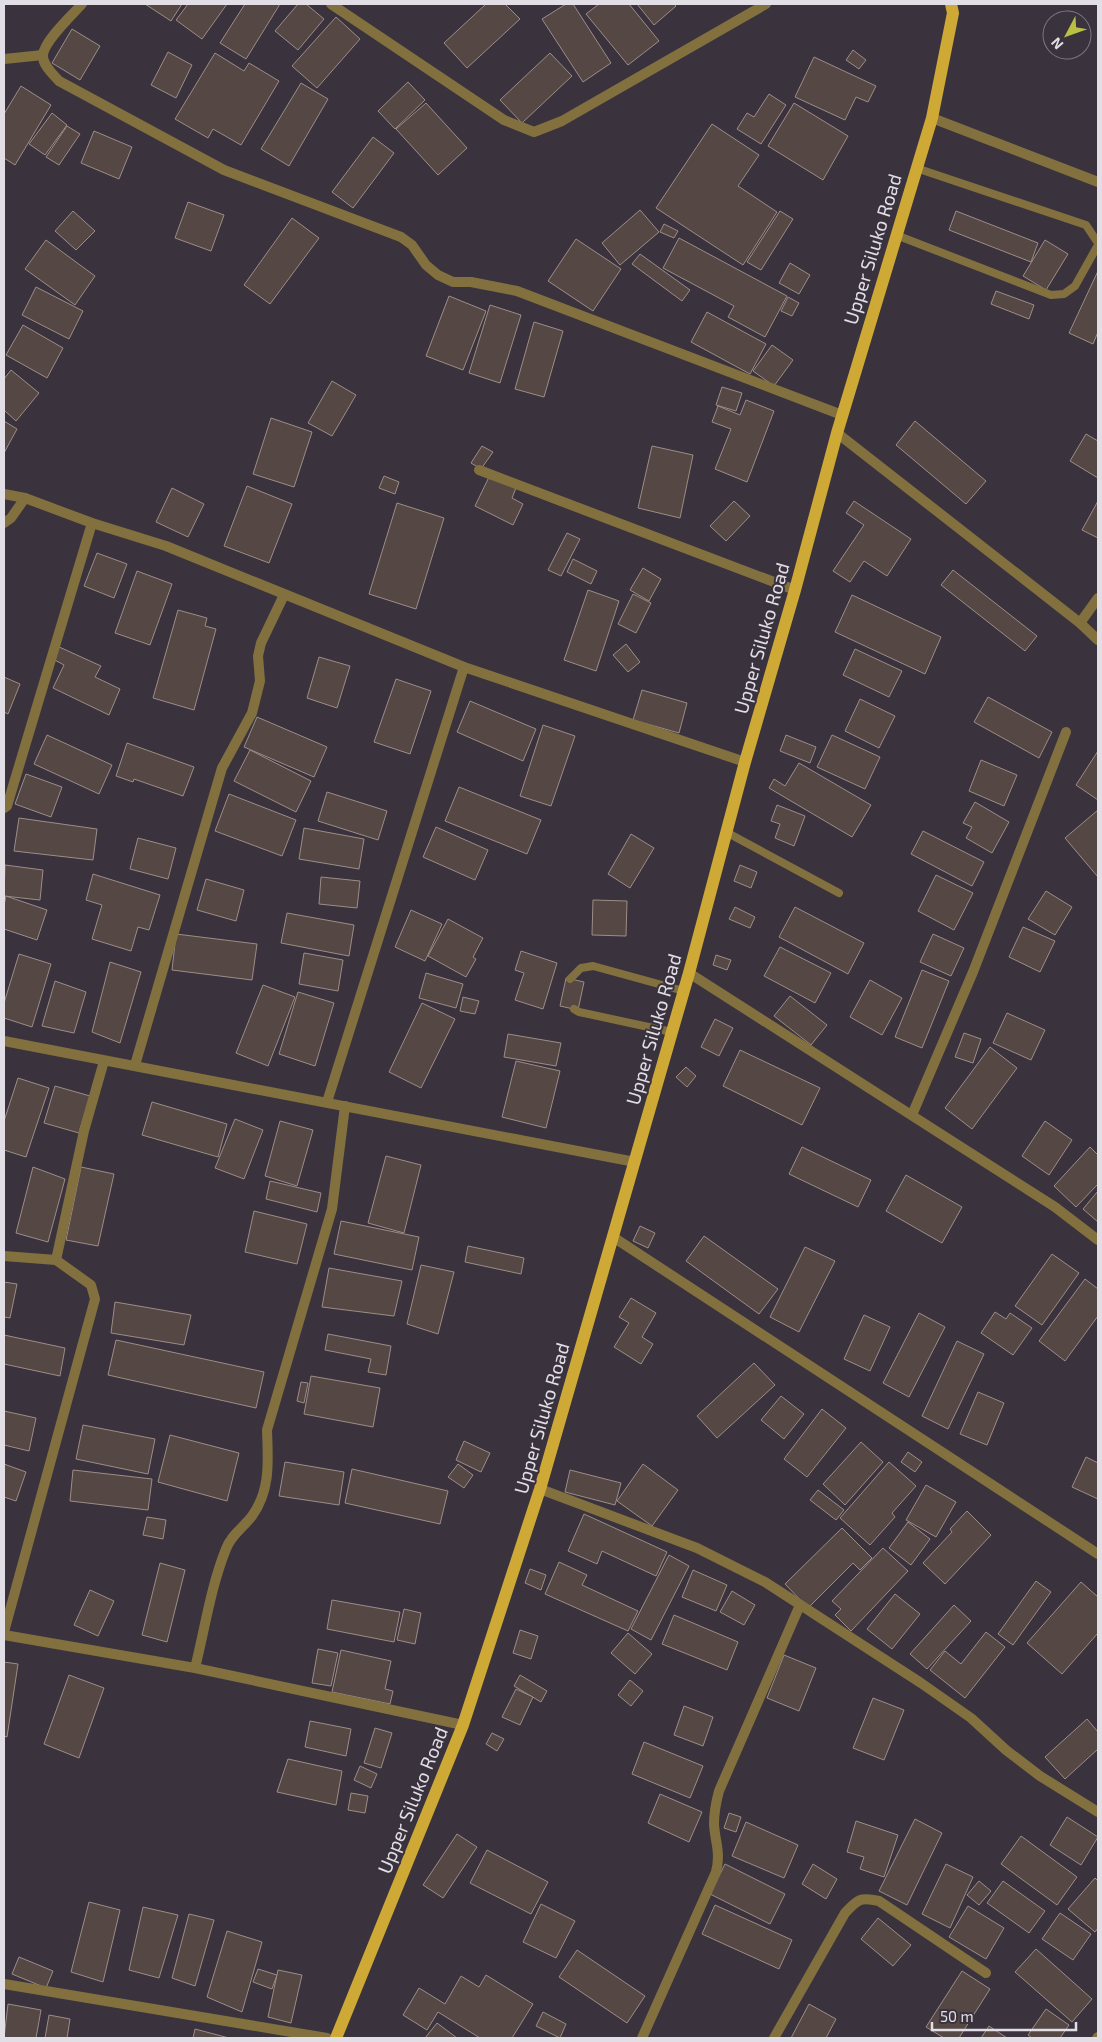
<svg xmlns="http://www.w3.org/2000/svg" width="1102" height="2042" font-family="'Exo 2',sans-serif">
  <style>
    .building { fill: #554743; stroke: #9d8d88 }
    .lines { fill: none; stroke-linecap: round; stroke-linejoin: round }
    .lane { stroke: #82713f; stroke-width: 8 }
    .street { stroke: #82713f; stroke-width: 10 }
    .primary { stroke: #cea935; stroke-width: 12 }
    .labels { text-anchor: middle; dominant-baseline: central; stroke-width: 4; stroke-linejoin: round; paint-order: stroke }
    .street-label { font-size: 19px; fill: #e2dee6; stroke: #3a333e }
  </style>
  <rect width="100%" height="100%" fill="#3a333e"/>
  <g class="building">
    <polygon points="145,4 182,4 171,21"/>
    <polygon points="188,4 227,4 202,39 176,20"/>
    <polygon points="245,4 280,4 246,59 220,43"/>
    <polygon points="298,4 306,4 324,19 298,50 275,31"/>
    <polygon points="486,4 505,4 520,19 467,68 444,43"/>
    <polygon points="566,4 573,4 611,63 583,82 542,19"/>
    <polygon points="599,4 629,4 659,41 628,65 586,14"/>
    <polygon points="637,4 674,4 676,6 654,25"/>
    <polygon points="336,17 360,39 317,88 292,66"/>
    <polygon points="72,29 100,46 80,80 52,63"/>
    <polygon points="853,50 866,60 859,69 846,60"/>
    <polygon points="168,52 192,65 176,98 151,85"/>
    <polygon points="215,53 244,71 249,63 279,81 241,145 213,129 208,138 175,119"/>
    <polygon points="550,53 572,76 522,123 500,100"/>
    <polygon points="814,57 876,86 868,102 856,97 845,120 795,97"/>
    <polygon points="408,82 425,100 395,129 378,111"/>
    <polygon points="301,83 328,99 289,166 261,149"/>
    <polygon points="21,86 51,105 15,165 4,158 4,114"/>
    <polygon points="769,94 786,105 761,144 737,129 747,113 754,117"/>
    <polygon points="426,103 467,148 438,175 396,129"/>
    <polygon points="794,103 848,136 823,180 768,146"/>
    <polygon points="52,113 67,125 45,155 29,144"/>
    <polygon points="712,124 759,155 738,186 777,212 743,265 656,208"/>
    <polygon points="67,126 80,134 59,165 46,157"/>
    <polygon points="94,131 132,147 119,179 81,163"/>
    <polygon points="373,137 394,153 353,208 332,192"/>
    <polygon points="188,202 224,215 211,251 175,238"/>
    <polygon points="640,210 659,232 620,265 602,243"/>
    <polygon points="73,211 95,231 76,250 55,231"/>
    <polygon points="780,211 793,219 761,270 747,262"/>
    <polygon points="956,211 1038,243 1031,262 949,230"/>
    <polygon points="292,218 319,238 270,304 244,285"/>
    <polygon points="664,224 678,231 674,238 660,232"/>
    <polygon points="679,238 787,296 765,337 728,317 734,306 663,268"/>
    <polygon points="576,239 621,269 593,311 548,281"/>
    <polygon points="46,240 95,276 75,305 25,269"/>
    <polygon points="1045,240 1068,254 1046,290 1023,276"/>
    <polygon points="640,254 690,290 682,301 632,264"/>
    <polygon points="790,263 810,275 799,294 779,283"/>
    <polygon points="1098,271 1098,332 1093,344 1069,333"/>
    <polygon points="36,287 83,311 69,339 22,315"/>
    <polygon points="996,291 1034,305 1029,319 991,304"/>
    <polygon points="449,296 486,311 463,370 426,356"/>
    <polygon points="788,297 799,303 792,316 781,311"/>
    <polygon points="490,305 521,315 500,383 469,373"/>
    <polygon points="707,312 766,344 750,374 691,342"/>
    <polygon points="534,322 563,331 544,397 515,389"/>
    <polygon points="23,325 63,348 47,378 6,355"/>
    <polygon points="772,345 793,360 774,386 753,371"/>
    <polygon points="11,370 39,393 16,421 4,410 4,379"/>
    <polygon points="332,381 356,395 332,436 308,423"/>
    <polygon points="722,387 742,393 736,411 716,405"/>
    <polygon points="746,400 774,411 747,482 715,469 731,429 712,422 718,406 740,415"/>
    <polygon points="271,418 312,432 294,487 253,474"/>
    <polygon points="4,421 17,429 4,453"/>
    <polygon points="915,421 986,481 966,504 896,445"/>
    <polygon points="1086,434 1098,441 1098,478 1070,461"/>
    <polygon points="482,446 493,452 481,469 471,463"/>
    <polygon points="652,446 693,455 680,518 638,508"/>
    <polygon points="490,475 516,488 512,498 523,504 513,525 475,506"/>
    <polygon points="384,476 399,482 395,494 379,488"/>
    <polygon points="247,486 292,504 269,563 224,546"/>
    <polygon points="172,488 204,504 188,537 156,522"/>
    <polygon points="734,501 750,516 726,541 710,526"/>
    <polygon points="854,501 911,539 887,576 864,561 850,582 833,571 864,525 846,513"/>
    <polygon points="1098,501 1098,538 1082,530"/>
    <polygon points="397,503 444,518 416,609 369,594"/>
    <polygon points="567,533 580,539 561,576 548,570"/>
    <polygon points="97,553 127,564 114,598 84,586"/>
    <polygon points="573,559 597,571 591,584 567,572"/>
    <polygon points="643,568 661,579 649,601 630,590"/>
    <polygon points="953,570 1037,636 1025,651 941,585"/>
    <polygon points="137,571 172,584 150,645 115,633"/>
    <polygon points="588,590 619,601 596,671 564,660"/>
    <polygon points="633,594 651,603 636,633 618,624"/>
    <polygon points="852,595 941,637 925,674 835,632"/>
    <polygon points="178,610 207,618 205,626 216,629 194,710 153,698"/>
    <polygon points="626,644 640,662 628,672 613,655"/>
    <polygon points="57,646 101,666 95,677 120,689 109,715 53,688 64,665 51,658"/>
    <polygon points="855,649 902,671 889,697 843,675"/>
    <polygon points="319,657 350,666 337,708 307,698"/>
    <polygon points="4,677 20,684 8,714 4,712"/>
    <polygon points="396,679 431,691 410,754 374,742"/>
    <polygon points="642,690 687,703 679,733 633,720"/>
    <polygon points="988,697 1052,732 1039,758 974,722"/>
    <polygon points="860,699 895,716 879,748 845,731"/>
    <polygon points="470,701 536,729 523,761 457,732"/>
    <polygon points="257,717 327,747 314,777 244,747"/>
    <polygon points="543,725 575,736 551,806 520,796"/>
    <polygon points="47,735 112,765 99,794 34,764"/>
    <polygon points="786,735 816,747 810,763 780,751"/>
    <polygon points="832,735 880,757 865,789 817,767"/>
    <polygon points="127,743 194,767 183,796 134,779 133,782 116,776"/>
    <polygon points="250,750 311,781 296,812 234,781"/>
    <polygon points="1098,751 1098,800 1076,785"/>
    <polygon points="981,760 1017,775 1004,806 969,791"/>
    <polygon points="799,763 871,805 852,837 769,788 774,779 785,786"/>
    <polygon points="26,774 62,787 51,817 15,804"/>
    <polygon points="459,787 541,820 527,854 445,821"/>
    <polygon points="327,792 387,811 378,840 318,821"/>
    <polygon points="229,794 296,820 282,856 215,831"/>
    <polygon points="975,802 1009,822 992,853 966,838 972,827 963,823"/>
    <polygon points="777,805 805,816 794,846 775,838 780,824 771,821"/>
    <polygon points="1098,810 1098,877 1065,838"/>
    <polygon points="19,818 97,829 93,860 14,851"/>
    <polygon points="436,827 488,850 475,880 423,857"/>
    <polygon points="304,828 364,839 359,869 299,859"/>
    <polygon points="923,831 984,862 972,886 911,854"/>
    <polygon points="631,834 654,848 630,888 608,874"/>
    <polygon points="138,838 176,848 168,879 130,869"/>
    <polygon points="5,865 43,870 40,900 4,896"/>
    <polygon points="740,865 757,872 751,888 734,881"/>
    <polygon points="93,874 160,895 149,930 138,927 131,951 92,939 102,905 86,900"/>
    <polygon points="936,875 973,893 954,930 918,911"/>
    <polygon points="321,877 360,881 357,908 319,904"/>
    <polygon points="206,879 244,890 236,921 197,910"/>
    <polygon points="1046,891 1072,907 1055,935 1028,919"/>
    <polygon points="6,896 47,910 37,940 4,929 4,905"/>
    <polygon points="593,900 627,901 626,936 592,935"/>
    <polygon points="735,907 755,917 750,928 729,919"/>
    <polygon points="795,907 864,943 848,974 779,937"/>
    <polygon points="411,910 442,924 425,961 395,947"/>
    <polygon points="287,913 354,925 349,956 281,943"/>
    <polygon points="448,919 483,938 473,957 476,959 466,977 428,956"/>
    <polygon points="1023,927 1055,941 1040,972 1009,957"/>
    <polygon points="176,934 257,944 252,980 172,970"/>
    <polygon points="933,934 964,948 951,976 920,962"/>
    <polygon points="780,947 831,973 815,1003 764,976"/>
    <polygon points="521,951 557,963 543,1009 515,1000 524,973 515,970"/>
    <polygon points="304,953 343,960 338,991 299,984"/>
    <polygon points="19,954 51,964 32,1027 4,1018 4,1003"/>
    <polygon points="716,955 731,960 727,970 713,965"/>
    <polygon points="110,962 141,972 120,1043 92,1032"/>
    <polygon points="922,970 949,981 922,1048 895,1037"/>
    <polygon points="426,973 463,984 456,1008 419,998"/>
    <polygon points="566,978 584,982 578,1010 560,1006"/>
    <polygon points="870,980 902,998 882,1035 850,1017"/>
    <polygon points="55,981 86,992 74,1033 42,1026"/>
    <polygon points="263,985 295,997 268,1066 236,1053"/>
    <polygon points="298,992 334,1003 315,1066 279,1054"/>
    <polygon points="790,996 827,1025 811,1045 774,1016"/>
    <polygon points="463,997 479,1001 475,1014 460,1011"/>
    <polygon points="422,1003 455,1019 421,1088 389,1072"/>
    <polygon points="1007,1013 1045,1030 1031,1060 993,1043"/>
    <polygon points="715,1019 733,1028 719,1056 701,1047"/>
    <polygon points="964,1033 981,1039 973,1063 955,1057"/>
    <polygon points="508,1034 561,1043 556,1066 504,1057"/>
    <polygon points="990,1047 1017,1068 972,1129 945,1108"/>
    <polygon points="740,1050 820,1088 802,1125 723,1086"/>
    <polygon points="516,1061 560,1071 546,1128 502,1117"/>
    <polygon points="686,1067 696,1076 687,1087 676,1077"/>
    <polygon points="18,1078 49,1088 26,1157 4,1150 4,1121"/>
    <polygon points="55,1086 90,1096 79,1133 44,1123"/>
    <polygon points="152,1102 227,1124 218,1157 142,1135"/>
    <polygon points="235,1119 263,1130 244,1179 215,1168"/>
    <polygon points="280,1121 313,1130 297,1186 265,1176"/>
    <polygon points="1045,1121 1072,1140 1049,1175 1022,1156"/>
    <polygon points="802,1147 871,1180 858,1207 789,1174"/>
    <polygon points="1090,1147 1098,1155 1098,1184 1076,1207 1054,1186"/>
    <polygon points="386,1156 421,1165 404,1233 368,1223"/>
    <polygon points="33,1167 65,1179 48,1242 16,1233"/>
    <polygon points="81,1167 114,1174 98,1246 66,1240"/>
    <polygon points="906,1175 962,1207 942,1243 886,1211"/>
    <polygon points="270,1181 321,1193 317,1212 266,1199"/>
    <polygon points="1098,1191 1098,1222 1083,1209"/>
    <polygon points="254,1211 307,1224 297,1264 245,1252"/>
    <polygon points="341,1221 419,1237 412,1270 334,1254"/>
    <polygon points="640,1226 655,1233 648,1248 633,1241"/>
    <polygon points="704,1236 778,1289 759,1314 686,1261"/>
    <polygon points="468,1246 524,1258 521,1274 465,1262"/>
    <polygon points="805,1247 835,1261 799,1332 770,1317"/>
    <polygon points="1052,1254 1079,1273 1042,1325 1015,1306"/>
    <polygon points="421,1265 454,1272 438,1334 407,1324"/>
    <polygon points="329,1268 402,1281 394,1316 322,1307"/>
    <polygon points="1085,1279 1098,1289 1098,1316 1065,1361 1039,1341"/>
    <polygon points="4,1282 17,1284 10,1318 4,1317"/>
    <polygon points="631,1298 656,1313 642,1337 653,1344 641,1364 614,1347 629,1323 619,1317"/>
    <polygon points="115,1302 191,1315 184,1345 111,1333"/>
    <polygon points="995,1312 1006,1319 1010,1313 1032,1328 1013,1355 981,1333"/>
    <polygon points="919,1313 945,1327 909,1397 883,1383"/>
    <polygon points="864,1315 890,1327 870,1371 844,1359"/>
    <polygon points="328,1334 391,1346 386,1375 368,1372 371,1359 325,1350"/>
    <polygon points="4,1335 65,1348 60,1376 4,1364"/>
    <polygon points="116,1340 264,1372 256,1408 108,1375"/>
    <polygon points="957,1341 984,1354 948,1429 922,1416"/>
    <polygon points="754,1363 775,1385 717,1438 697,1416"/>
    <polygon points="311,1376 380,1388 373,1427 304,1414"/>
    <polygon points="301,1382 308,1383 304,1403 297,1401"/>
    <polygon points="978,1392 1004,1403 987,1445 960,1434"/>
    <polygon points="781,1396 804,1414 784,1439 761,1420"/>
    <polygon points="822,1409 846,1428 807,1477 784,1459"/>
    <polygon points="4,1411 36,1418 29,1451 4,1445"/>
    <polygon points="83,1425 155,1439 148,1474 76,1459"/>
    <polygon points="170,1435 239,1453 227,1501 158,1482"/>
    <polygon points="464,1441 490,1453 481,1472 456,1460"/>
    <polygon points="861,1442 883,1462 845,1505 823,1484"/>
    <polygon points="908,1452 922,1462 915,1472 901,1462"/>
    <polygon points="1086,1457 1098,1463 1098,1499 1072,1487"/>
    <polygon points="285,1462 344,1472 339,1505 279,1496"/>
    <polygon points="889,1462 916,1486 892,1513 895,1517 870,1545 840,1518"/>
    <polygon points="4,1464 26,1472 16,1501 4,1497"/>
    <polygon points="458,1464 473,1475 464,1488 448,1477"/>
    <polygon points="643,1464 678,1490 652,1526 617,1501"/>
    <polygon points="352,1469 448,1491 440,1524 345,1503"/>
    <polygon points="73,1470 152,1479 148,1510 70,1501"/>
    <polygon points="570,1470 621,1483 615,1505 565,1492"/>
    <polygon points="926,1485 956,1502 936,1537 906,1520"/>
    <polygon points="818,1490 844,1510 836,1520 810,1500"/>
    <polygon points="967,1511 991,1535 945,1584 923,1563 952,1532 950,1529"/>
    <polygon points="584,1514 667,1552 656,1576 602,1551 597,1564 568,1551"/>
    <polygon points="147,1517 166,1520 163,1539 143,1535"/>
    <polygon points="908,1522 930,1539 911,1565 889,1548"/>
    <polygon points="842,1528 872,1558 860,1570 853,1563 808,1608 785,1584"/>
    <polygon points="883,1548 908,1571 851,1631 835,1615 841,1609 832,1601"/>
    <polygon points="669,1555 689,1566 651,1640 631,1629"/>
    <polygon points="559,1562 587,1575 582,1585 638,1611 628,1631 545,1594"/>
    <polygon points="160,1563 185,1570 167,1642 142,1635"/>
    <polygon points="530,1569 546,1575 541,1590 525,1583"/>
    <polygon points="693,1570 727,1585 716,1611 682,1597"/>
    <polygon points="1036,1581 1051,1592 1013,1645 998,1634"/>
    <polygon points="1081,1582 1098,1597 1098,1633 1062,1674 1027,1643"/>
    <polygon points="90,1590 114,1601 98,1636 74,1625"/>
    <polygon points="732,1591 755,1605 744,1625 720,1612"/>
    <polygon points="895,1594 920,1614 892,1649 867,1629"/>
    <polygon points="332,1600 400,1612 394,1642 327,1629"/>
    <polygon points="954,1605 971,1621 927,1669 910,1654"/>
    <polygon points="404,1609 421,1613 415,1644 397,1640"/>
    <polygon points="674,1615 738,1642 727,1670 662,1644"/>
    <polygon points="520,1630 538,1636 531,1659 513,1653"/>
    <polygon points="986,1632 1005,1647 965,1698 930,1670 945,1651 961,1664"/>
    <polygon points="628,1633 652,1654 635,1674 611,1653"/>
    <polygon points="318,1649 338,1653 331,1686 312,1683"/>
    <polygon points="341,1650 391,1661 385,1689 393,1691 390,1704 332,1692"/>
    <polygon points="784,1655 816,1668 799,1711 767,1698"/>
    <polygon points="4,1662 18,1664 7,1737 4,1736"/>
    <polygon points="69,1675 104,1688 79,1758 44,1744"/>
    <polygon points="520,1675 547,1691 541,1702 514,1686"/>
    <polygon points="630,1680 643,1691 631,1706 618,1695"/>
    <polygon points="516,1689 533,1697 520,1725 502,1717"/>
    <polygon points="873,1698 904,1710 884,1760 853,1748"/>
    <polygon points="684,1706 713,1717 703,1746 674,1735"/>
    <polygon points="1087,1719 1098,1732 1098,1749 1065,1779 1045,1757"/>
    <polygon points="310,1721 351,1729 346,1756 305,1747"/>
    <polygon points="375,1728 392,1733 381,1768 364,1763"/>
    <polygon points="492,1733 504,1739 497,1751 486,1744"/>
    <polygon points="644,1742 703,1766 690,1798 632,1774"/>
    <polygon points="288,1759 342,1771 336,1805 277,1792"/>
    <polygon points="360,1766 377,1774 371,1788 354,1780"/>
    <polygon points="351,1793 368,1796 365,1813 348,1810"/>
    <polygon points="660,1794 702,1812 689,1842 648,1823"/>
    <polygon points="729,1813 741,1817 736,1832 724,1828"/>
    <polygon points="1067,1817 1098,1837 1081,1865 1050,1845"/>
    <polygon points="915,1819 942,1833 907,1905 879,1891"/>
    <polygon points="856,1821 898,1835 884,1877 860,1869 864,1857 847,1852"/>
    <polygon points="746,1822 798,1845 784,1878 732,1856"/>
    <polygon points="457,1834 477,1847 443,1898 423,1885"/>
    <polygon points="1021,1836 1077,1877 1057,1905 1001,1864"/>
    <polygon points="487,1850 548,1882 531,1914 470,1883"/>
    <polygon points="725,1864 785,1894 770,1924 710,1894"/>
    <polygon points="813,1864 837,1879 826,1899 802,1884"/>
    <polygon points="946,1864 973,1877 950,1928 922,1914"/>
    <polygon points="1095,1878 1098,1881 1098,1928 1095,1932 1068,1909"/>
    <polygon points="979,1881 991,1891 979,1905 967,1895"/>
    <polygon points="1003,1881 1045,1911 1029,1933 987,1903"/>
    <polygon points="89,1902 120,1910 103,1982 71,1972"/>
    <polygon points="541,1904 575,1921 556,1958 523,1942"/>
    <polygon points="715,1905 792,1940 779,1969 702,1934"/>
    <polygon points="968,1906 1004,1928 986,1959 949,1937"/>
    <polygon points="143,1907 178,1915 159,1978 129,1970"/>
    <polygon points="1060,1913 1091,1934 1073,1960 1042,1939"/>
    <polygon points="189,1914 214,1920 195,1986 172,1978"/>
    <polygon points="878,1918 911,1945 893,1966 861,1939"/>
    <polygon points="227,1931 262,1942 242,2012 207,1997"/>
    <polygon points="1036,1949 1092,1999 1072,2022 1015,1972"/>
    <polygon points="577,1950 645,1996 627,2023 559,1977"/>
    <polygon points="19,1957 53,1971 46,1988 12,1974"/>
    <polygon points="258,1969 277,1975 272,1989 253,1982"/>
    <polygon points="278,1970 302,1975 291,2023 268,2017"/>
    <polygon points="962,1971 990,1989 959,2038 944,2038 926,2027"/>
    <polygon points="486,1975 533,2004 512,2038 480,2038 438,2012 427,2030 403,2015 419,1988 445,2004 461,1976 479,1987"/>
    <polygon points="8,2004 41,2010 36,2038 4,2038"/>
    <polygon points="809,2004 836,2019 826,2038 791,2038"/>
    <polygon points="1046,2009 1069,2025 1060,2038 1032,2038 1028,2035"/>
    <polygon points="543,2012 566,2024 560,2038 536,2026"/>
    <polygon points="49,2015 70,2019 67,2038 45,2038"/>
    <polygon points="437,2023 457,2038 425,2038"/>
    <polygon points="989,2026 1007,2038 981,2038"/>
    <polygon points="195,2029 229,2038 193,2038"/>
  </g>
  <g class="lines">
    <g class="lane">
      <polyline points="916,168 1086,225 1098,243"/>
      <polyline points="896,235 1051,295 1064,294 1075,286 1098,245"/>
      <polyline points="726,832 839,893"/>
      <polyline points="570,979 581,968 593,966 684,991"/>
      <polyline points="574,1009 579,1012 672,1032"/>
    </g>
    <g class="street">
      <path d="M82,4C72,15 44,41 43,55C42,65 53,74 59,81L224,170L401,237L412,245L426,265L438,275L453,282H471L517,291L842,415"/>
      <polyline points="331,4 504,120 534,132 562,121 766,4"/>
      <polyline points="4,59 43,55"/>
      <polyline points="932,118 1098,182"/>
      <polyline points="837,433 1080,623 1098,640"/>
      <polyline points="479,470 795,590"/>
      <polyline points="4,494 25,498 92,523 166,546 464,667 745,762"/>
      <polyline points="4,523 11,518 25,498"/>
      <polyline points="1080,623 1098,598"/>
      <polyline points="4,808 7,806 92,523"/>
      <polyline points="689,973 1055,1207 1098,1240"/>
      <polyline points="4,1041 635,1162"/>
      <polyline points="135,1065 222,768 252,713 260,681 258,656 261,643 284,595"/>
      <polyline points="327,1102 464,667"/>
      <polyline points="912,1115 973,972 1066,732"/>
      <polyline points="613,1237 1098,1554"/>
      <polyline points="4,1256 56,1260 84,1131 104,1061"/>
      <polyline points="540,1489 697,1548 765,1582 921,1683 971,1718 1006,1750 1040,1776 1098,1812"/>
      <polyline points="4,1632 95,1299 91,1285 56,1260"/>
      <polyline points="4,1635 195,1668 463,1725"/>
      <path d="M195,1668C205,1628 211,1586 226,1549C231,1535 244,1527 252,1516C271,1490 268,1460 267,1430L332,1209L345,1106"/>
      <polyline points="4,1984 327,2038"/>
      <path d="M642,2038L716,1872C721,1852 715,1842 714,1824C714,1812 716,1802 719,1791L800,1605"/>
      <path d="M774,2038L845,1913C858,1899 860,1897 879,1901L986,1973"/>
      <polyline points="1097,2038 1098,2037"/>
    </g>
    <polyline class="primary" points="336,2038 463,1725 540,1489 689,973 745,762 795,590 837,433 932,118 953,13 951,4"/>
  </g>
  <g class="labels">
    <g class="street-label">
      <text transform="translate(872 249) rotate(-73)">Upper Siluko Road</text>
      <text transform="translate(761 638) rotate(-74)">Upper Siluko Road</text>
      <text transform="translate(653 1029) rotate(-74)">Upper Siluko Road</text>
      <text transform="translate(541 1418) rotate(-74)">Upper Siluko Road</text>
      <text transform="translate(412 1800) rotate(-68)">Upper Siluko Road</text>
    </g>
  </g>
  <rect width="1102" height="2042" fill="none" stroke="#e2dee6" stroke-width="10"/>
  <g transform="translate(1067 35) rotate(229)"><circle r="24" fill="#3a333e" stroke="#7d7781"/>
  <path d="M0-4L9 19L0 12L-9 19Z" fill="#bbc045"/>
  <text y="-8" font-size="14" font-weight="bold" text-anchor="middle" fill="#e2dee6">N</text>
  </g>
  <path d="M932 2022v8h144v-8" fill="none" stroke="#e2dee6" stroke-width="2.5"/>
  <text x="940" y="2022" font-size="15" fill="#e2dee6" stroke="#3a333e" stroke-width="4" paint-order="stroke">50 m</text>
</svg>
